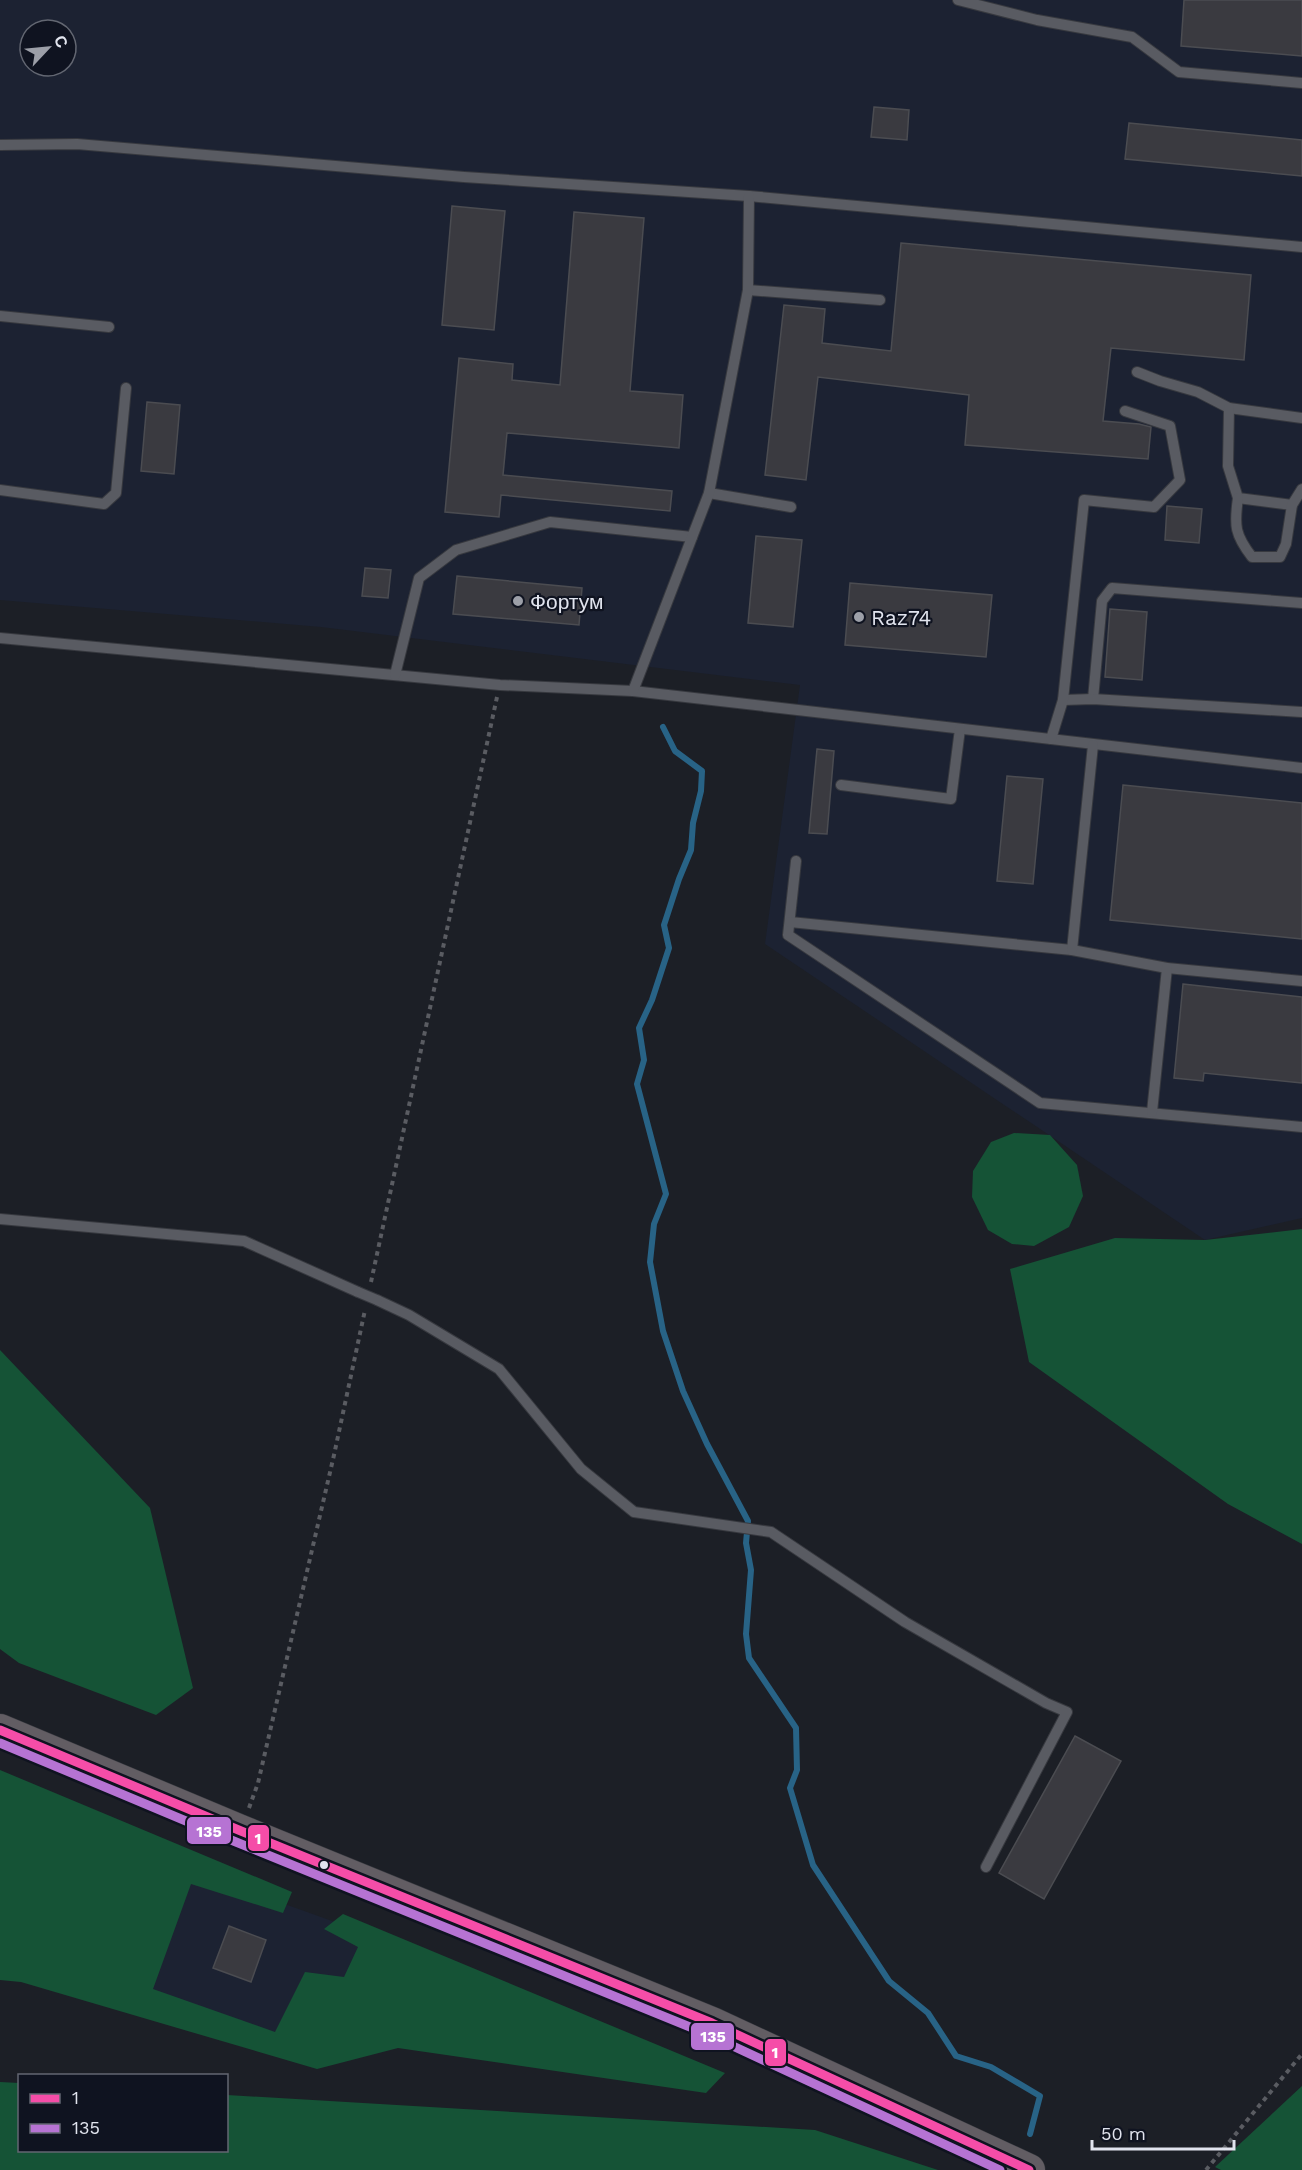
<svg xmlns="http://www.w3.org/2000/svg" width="1302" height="2170" font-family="'Work Sans',sans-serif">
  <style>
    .built { fill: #1c2232; fill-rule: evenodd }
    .forest { fill: #155336 }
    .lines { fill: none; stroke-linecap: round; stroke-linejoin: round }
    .stream { stroke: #286386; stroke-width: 6 }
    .building { fill: #3a3a40; stroke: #4b4c51; stroke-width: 1.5 }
    .lane-casing { stroke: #37393f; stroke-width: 12 }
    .primary-casing { stroke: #37393f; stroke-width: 33 }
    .path { stroke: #5a5c62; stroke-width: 4; stroke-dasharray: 4.5 4.5; stroke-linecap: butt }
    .lane { stroke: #595b62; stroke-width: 10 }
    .primary { stroke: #625d63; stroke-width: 32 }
    .lane-bridge-casing { stroke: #37393f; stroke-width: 12; stroke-linecap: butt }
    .lane-bridge { stroke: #595b62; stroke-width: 10 }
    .bus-1-casing { stroke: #0f1320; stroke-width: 14 }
    .bus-2-casing { stroke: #0f1320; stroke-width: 14 }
    .bus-1 { stroke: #f54da8; stroke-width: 9 }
    .bus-2 { stroke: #b673d3; stroke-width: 9 }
    .poi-dot { fill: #9c9fa8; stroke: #0f1320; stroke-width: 2 }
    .bus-dot { fill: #e1e4ee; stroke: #0f1320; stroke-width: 2 }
    .labels { text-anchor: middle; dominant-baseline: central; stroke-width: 4.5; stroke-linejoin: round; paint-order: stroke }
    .poi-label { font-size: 21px; fill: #e1e4ee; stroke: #0f1320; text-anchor: start }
    .line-badge { stroke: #0f1320; stroke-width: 2 }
    .badge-label { font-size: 16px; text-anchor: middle; font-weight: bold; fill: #fff }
  </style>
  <rect width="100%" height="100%" fill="#1c1f26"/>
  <g class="built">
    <path d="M0,0H1302V1218L1205,1240L765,944L800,685L321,627L0,600ZM30,30H66V66H30Z"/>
    <polygon points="170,1863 374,1936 329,2062 125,1990"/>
  </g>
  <g class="forest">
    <polygon points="1014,1133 1050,1135 1077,1165 1083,1196 1069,1227 1034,1246 1012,1244 988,1230 972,1197 973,1171 991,1142"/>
    <polygon points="1302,1229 1302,1544 1228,1504 1029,1362 1010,1269 1115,1238 1205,1240"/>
    <polygon points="0,1350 150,1508 193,1688 156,1715 19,1663 0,1649"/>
    <polygon points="0,1770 292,1892 283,1913 191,1884 153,1989 275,2032 305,1972 344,1977 358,1947 324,1929 343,1914 725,2073 706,2093 398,2048 317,2069 21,1982 0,1980"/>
    <polygon points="0,2082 19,2083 20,2150 226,2150 227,2095 815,2130 938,2170 0,2170"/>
    <polygon points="1302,2086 1302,2170 1221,2170 1215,2167"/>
  </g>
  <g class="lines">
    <polyline class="stream" points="663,727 675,751 702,771 701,791 693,823 691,850 679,879 664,925 669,948 652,1000 639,1028 644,1060 637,1084 666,1194 654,1224 650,1262 663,1331 683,1391 707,1444 748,1521 746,1543 751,1570 746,1634 749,1658 796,1728 797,1770 790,1788 813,1865 889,1981 928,2013 956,2056 991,2067 1040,2096 1030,2134"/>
  </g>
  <g class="building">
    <polygon points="1184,0 1302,0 1302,56 1181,46"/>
    <polygon points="874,107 909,110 907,140 871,137"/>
    <polygon points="1129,123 1302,140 1302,176 1125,159"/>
    <polygon points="452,206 505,211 494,330 442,325"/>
    <polygon points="574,212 644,218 630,391 683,395 679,448 507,433 503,475 672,491 670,511 501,495 499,517 445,512 459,358 513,364 512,380 560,385"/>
    <polygon points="901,243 1251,275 1244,360 1111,348 1103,421 1139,424 1151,427 1148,459 965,445 969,395 818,377 806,480 765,475 784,305 825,309 822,343 891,351"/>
    <polygon points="147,402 180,405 174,474 141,471"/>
    <polygon points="1167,506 1202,509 1199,543 1165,540"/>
    <polygon points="756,536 802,540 793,627 748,623"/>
    <polygon points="365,568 391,570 388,598 362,596"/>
    <polygon points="457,576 582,588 579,625 453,614"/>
    <polygon points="850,583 992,595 986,657 845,645"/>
    <polygon points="1110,609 1147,612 1142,680 1105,677"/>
    <polygon points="817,749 834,751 827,834 809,833"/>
    <polygon points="1007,776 1043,779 1033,884 997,881"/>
    <polygon points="1123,785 1302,803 1302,939 1110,920"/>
    <polygon points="1183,984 1302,997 1302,1083 1204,1073 1203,1081 1174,1078"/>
    <polygon points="1075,1736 1121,1761 1044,1899 999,1873"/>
    <polygon points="229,1926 266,1940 251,1982 213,1968"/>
  </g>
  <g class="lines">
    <g class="lane-casing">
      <g id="lane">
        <polyline points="958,0 1037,20 1132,37 1179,72 1302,83"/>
        <polyline points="0,145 77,144 464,177 749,196 1302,247"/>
        <polyline points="748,290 880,300"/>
        <polyline points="0,316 109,327"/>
        <polyline points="1137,372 1160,381 1198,392 1229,408 1302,418"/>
        <polyline points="1229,408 1228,466 1238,498 1292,505"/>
        <polyline points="0,490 104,504 116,493 126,388"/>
        <polyline points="709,493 791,507"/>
        <path d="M1238,498C1234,526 1235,535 1252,557H1280L1286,544L1292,505L1302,489"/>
        <polyline points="0,638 500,685 633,691 1302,768"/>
        <polyline points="395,675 419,578 456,550 550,522 692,537"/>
        <polyline points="633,691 709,493 748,290 749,196"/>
        <polyline points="1093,699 1102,601 1112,588 1302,603"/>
        <polyline points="1063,700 1093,699 1302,712"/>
        <polyline points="1051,739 1063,700 1084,500 1154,507 1180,480 1170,426 1125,411"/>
        <polyline points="841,785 951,799 960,729"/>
        <polyline points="796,861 788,935 1040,1103 1302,1127"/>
        <polyline points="790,922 1072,950 1167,968 1302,981"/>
        <polyline points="1072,950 1093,745"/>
        <polyline points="1152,1112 1167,968"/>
        <polyline points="0,1219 244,1241 358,1292"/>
        <polyline points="377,1300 409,1315 499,1369 581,1469 634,1512 771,1532 905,1622 1046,1703 1067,1712 986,1867"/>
      </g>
    </g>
    <g class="primary-casing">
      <polyline id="primary" points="0,1730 241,1831 712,2023 1029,2170"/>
    </g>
    <g class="path">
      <polyline points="371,1282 497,697"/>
      <polyline points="249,1808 258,1783 334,1455 365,1310"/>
      <polyline points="1206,2170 1302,2054"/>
    </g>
    <use href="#lane" class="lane"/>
    <use href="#primary" class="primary"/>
    <g class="lane-bridge-casing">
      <polyline id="lane-bridge" points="358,1292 377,1300"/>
    </g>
    <use href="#lane-bridge" class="lane-bridge"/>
    <g class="bus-1-casing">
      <polyline id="bus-1" points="0,1730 241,1831 712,2023 1029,2170"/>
    </g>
    <g class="bus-2-casing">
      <polyline id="bus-2" points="0,1743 236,1842 707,2034 1000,2170"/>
    </g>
    <use href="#bus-1" class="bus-1"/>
    <use href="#bus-2" class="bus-2"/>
  </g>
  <g class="poi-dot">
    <circle cx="518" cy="601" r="6"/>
    <circle cx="859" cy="617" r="6"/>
  </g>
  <circle class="bus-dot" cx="324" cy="1865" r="5"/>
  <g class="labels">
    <g class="poi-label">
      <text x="530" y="601">Фортум</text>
      <text x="871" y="617">Raz74</text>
    </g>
  </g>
  <g class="line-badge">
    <rect x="186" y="1816" width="46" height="29" rx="6" fill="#b673d3"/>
    <rect x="247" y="1824" width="23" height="28" rx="6" fill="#f54da8"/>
    <rect x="690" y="2022" width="45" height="29" rx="6" fill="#b673d3"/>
    <rect x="764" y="2038" width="23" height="29" rx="6" fill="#f54da8"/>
  </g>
  <g class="badge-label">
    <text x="209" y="1837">135</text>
    <text x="258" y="1844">1</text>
    <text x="713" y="2042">135</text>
    <text x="775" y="2058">1</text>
  </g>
  <rect x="18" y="2074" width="210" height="78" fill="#0f1320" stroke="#636772" stroke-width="1.5"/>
  <rect x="30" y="2094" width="30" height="9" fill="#f54da8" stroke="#636772" stroke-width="1.5"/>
  <text x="72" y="2104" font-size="18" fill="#e1e4ee">1</text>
  <rect x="30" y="2124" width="30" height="9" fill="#b673d3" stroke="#636772" stroke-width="1.5"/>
  <text x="72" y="2134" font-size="18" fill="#e1e4ee">135</text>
  <g transform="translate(48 48) rotate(64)"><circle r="28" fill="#0f1320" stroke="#636772" stroke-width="1.5"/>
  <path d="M0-4.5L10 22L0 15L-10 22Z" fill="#9c9fa8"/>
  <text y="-9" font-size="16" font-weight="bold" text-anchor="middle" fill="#e1e4ee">С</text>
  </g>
  <path d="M1092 2140v9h142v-9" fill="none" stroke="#e1e4ee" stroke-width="3"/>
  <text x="1101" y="2140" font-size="18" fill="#e1e4ee" stroke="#0f1320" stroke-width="4.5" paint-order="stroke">50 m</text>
</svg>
